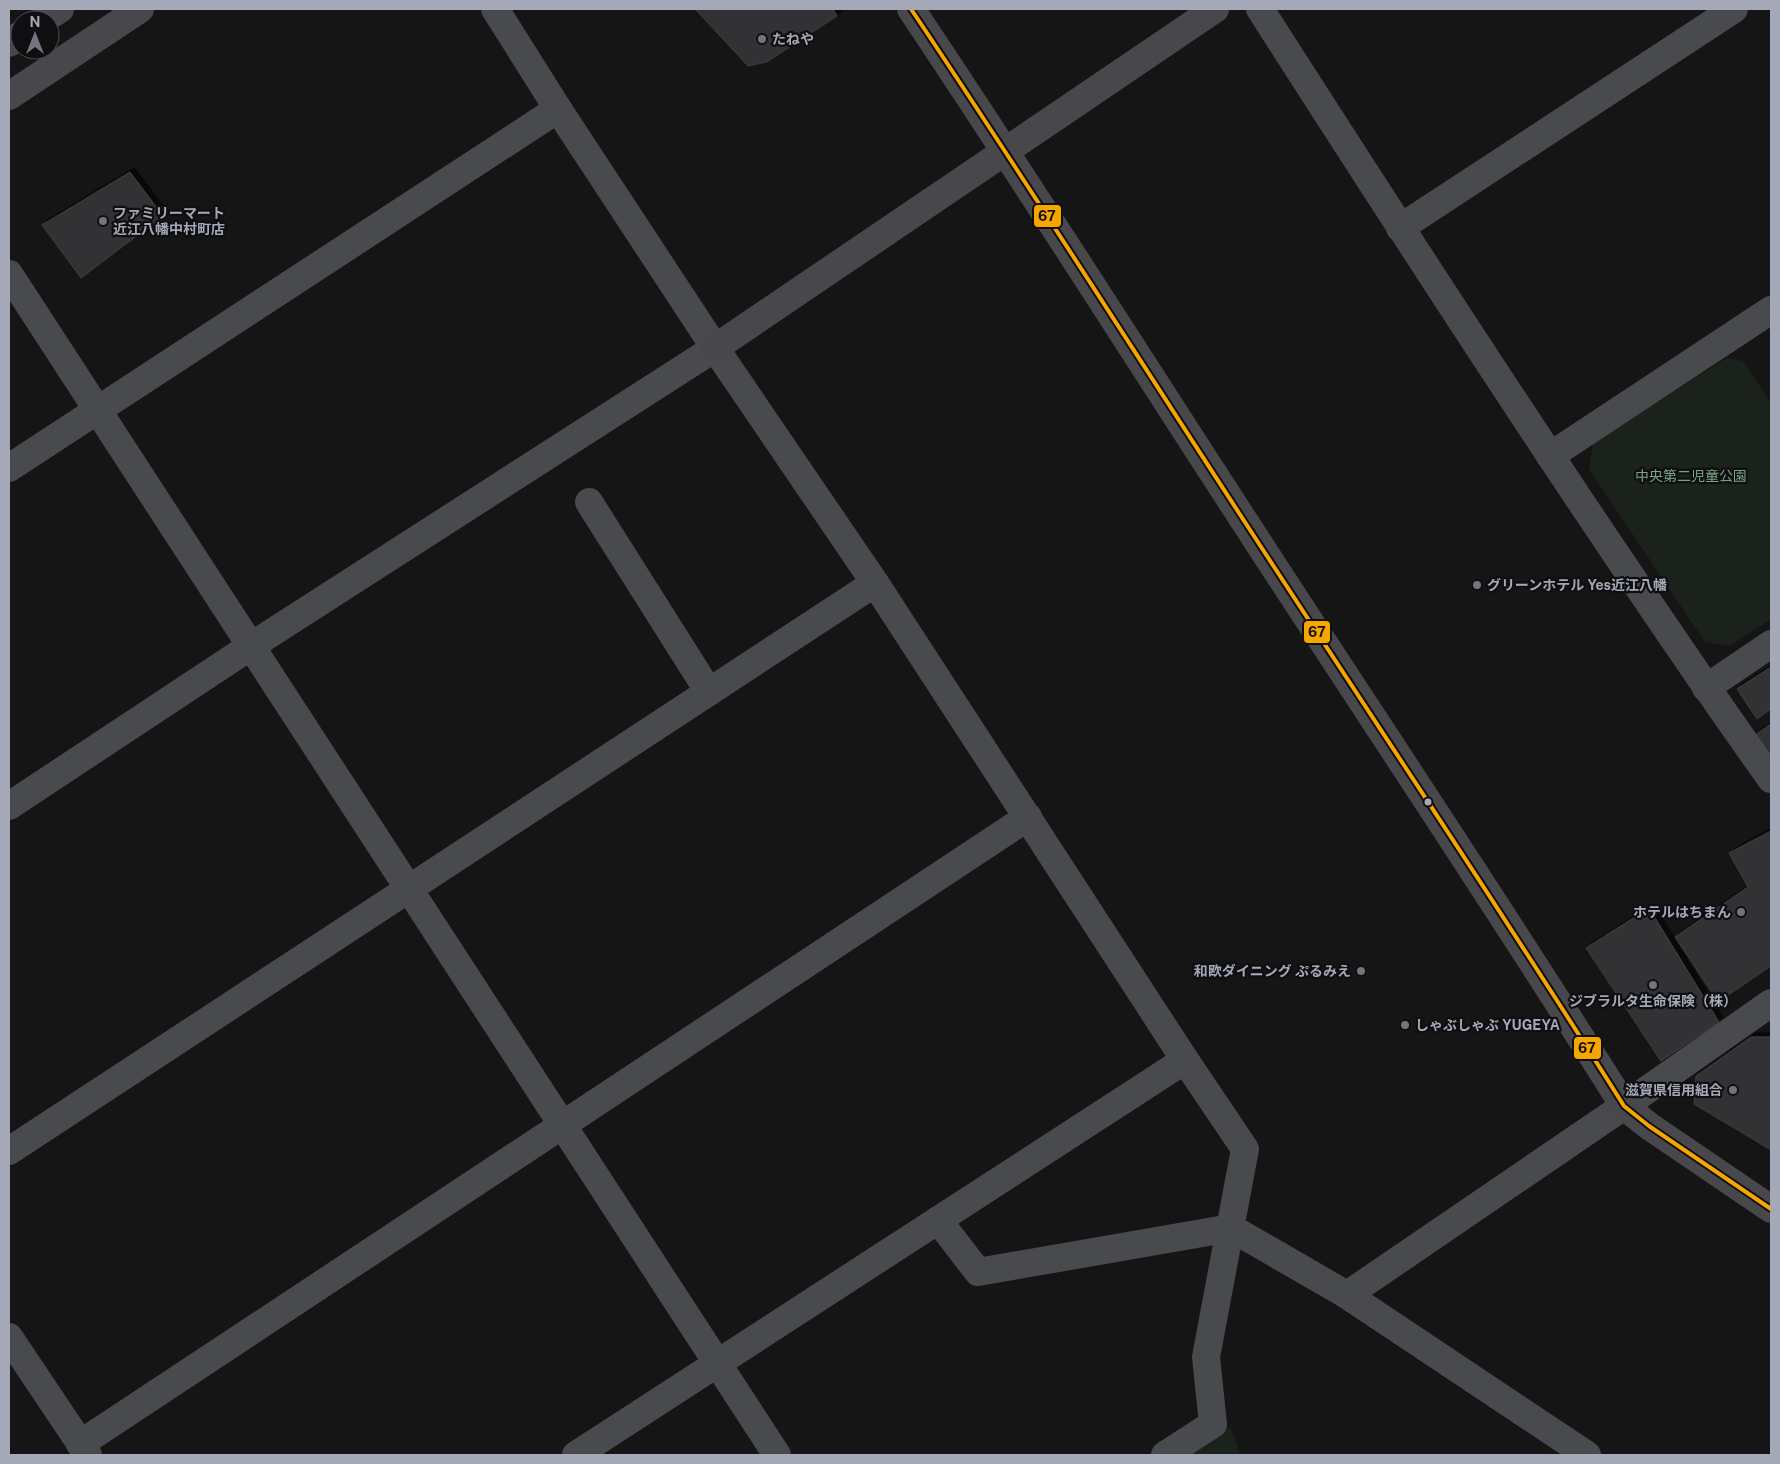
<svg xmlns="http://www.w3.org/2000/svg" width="1780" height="1464" font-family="'Public Sans','Noto Sans JP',sans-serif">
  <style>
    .green { fill: #1b221c }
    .building { fill: #333334; stroke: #3d3e41; filter: url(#shadow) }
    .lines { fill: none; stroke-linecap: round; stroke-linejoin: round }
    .street { stroke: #494a4e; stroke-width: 28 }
    .secondary { stroke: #48484c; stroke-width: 28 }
    .bus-1-casing { stroke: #0f0f11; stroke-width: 8 }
    .bus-1 { stroke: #f7a600; stroke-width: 4 }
    .poi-dot { fill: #73757e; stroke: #0f0f11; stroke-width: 2 }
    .bus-dot { fill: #a5a9b7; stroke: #0f0f11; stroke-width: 2 }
    .labels { text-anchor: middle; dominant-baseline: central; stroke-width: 4.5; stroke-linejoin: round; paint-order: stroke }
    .poi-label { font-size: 14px; font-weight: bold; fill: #a5a9b7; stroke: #0f0f11; text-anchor: start }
    .park-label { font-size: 14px; fill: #7aa47f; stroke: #0f0f11 }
    .line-badge { stroke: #0f0f11; stroke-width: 2 }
    .pale-badge-label { font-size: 14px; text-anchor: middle; font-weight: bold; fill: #111 }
  </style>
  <defs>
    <filter id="shadow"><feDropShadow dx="4.5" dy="-4.5" stdDeviation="0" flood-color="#0009"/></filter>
  </defs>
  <rect width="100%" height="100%" fill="#151515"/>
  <g class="green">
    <polygon points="1727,358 1743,361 1771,403 1771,619 1729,646 1705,642 1589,469 1593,443"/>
    <polygon points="1230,1427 1241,1455 1188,1455"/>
  </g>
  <g class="building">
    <polygon points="695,9 833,9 837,16 767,62 748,66"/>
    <polygon points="130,172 163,216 81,278 42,225"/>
    <polygon points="1771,667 1771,709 1757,719 1737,689"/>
    <polygon points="1771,724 1771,779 1745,742"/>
    <polygon points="1771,831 1771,966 1718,1002 1675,937 1748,887 1729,853"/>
    <polygon points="1649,908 1719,1022 1661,1061 1586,948"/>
    <polygon points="1751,1037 1771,1037 1771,1150 1694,1104 1696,1076"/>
  </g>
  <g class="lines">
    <g class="street">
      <polyline points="495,9 558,109 715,348 875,583 1185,1060 1245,1149 1206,1357 1213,1424 1165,1455"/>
      <path d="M1260,9C1365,173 1471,337 1579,499C1642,593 1705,687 1771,779"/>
      <polyline points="1400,228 1734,9"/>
      <polyline points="9,274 777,1455"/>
      <polyline points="1550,456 1771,310"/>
      <polyline points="9,468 558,109"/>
      <polyline points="589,502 709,692"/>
      <polyline points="1706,688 1771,644"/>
      <polyline points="9,806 251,646 715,348"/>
      <polyline points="9,1151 875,583"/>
      <polyline points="938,1220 978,1272 1231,1228 1347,1295 1587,1455"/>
      <polyline points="1347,1295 1624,1106 1771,1003"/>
      <polyline points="9,1337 88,1455"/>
      <polyline points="80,1444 1028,817"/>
      <polyline points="576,1455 1185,1060"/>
    </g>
    <g class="secondary">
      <path d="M911,9C1027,182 1138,358 1252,533C1376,724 1503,913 1624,1106L1649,1126L1771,1209"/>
      <polyline points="43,20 60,9"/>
      <polyline points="9,43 20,35"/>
      <polyline points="9,96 140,9"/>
      <polyline points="715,348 1215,9"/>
    </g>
    <g class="bus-1-casing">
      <path id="bus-1" d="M911,9C1027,182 1138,358 1252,533C1376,724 1503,913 1624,1106L1649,1126L1771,1209"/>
    </g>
    <use href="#bus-1" class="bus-1"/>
  </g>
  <g class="poi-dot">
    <circle cx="762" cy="39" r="5"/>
    <circle cx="103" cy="221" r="5"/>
    <circle cx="1477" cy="585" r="5"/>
    <circle cx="1741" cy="912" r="5"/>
    <circle cx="1361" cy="971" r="5"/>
    <circle cx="1653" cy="985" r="5"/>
    <circle cx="1405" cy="1025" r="5"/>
    <circle cx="1733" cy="1090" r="5"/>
  </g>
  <circle class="bus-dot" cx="1428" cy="802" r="4.5"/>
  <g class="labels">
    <g class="poi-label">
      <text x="772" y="39">たねや</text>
      <text x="113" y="213">ファミリーマート<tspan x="113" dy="16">近江八幡中村町店</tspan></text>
      <text x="1487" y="585">グリーンホテル Yes近江八幡</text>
      <text x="1731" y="912" text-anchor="end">ホテルはちまん</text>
      <text x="1351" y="971" text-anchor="end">和欧ダイニング ぷるみえ</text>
      <text x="1653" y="1001" text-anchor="middle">ジブラルタ生命保険（株）</text>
      <text x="1415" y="1025">しゃぶしゃぶ YUGEYA</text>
      <text x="1723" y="1090" text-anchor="end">滋賀県信用組合</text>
    </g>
    <g class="park-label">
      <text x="1691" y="476">中央第二児童公園</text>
    </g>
  </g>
  <g class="line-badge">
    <rect x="1033" y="204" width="29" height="24" rx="5" fill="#f7a600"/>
    <rect x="1303" y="620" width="28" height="24" rx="5" fill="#f7a600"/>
    <rect x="1573" y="1036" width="29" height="24" rx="5" fill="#f7a600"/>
  </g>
  <g class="pale-badge-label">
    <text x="1047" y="221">67</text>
    <text x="1317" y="637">67</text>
    <text x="1587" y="1053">67</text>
  </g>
  <rect width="1780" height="1464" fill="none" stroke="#a5a9b7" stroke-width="20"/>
  <g transform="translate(35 35)"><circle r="24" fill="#0f0f11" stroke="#4b4d53"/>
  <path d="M0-4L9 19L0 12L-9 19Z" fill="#73757e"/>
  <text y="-8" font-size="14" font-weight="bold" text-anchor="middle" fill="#a5a9b7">N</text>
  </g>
</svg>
